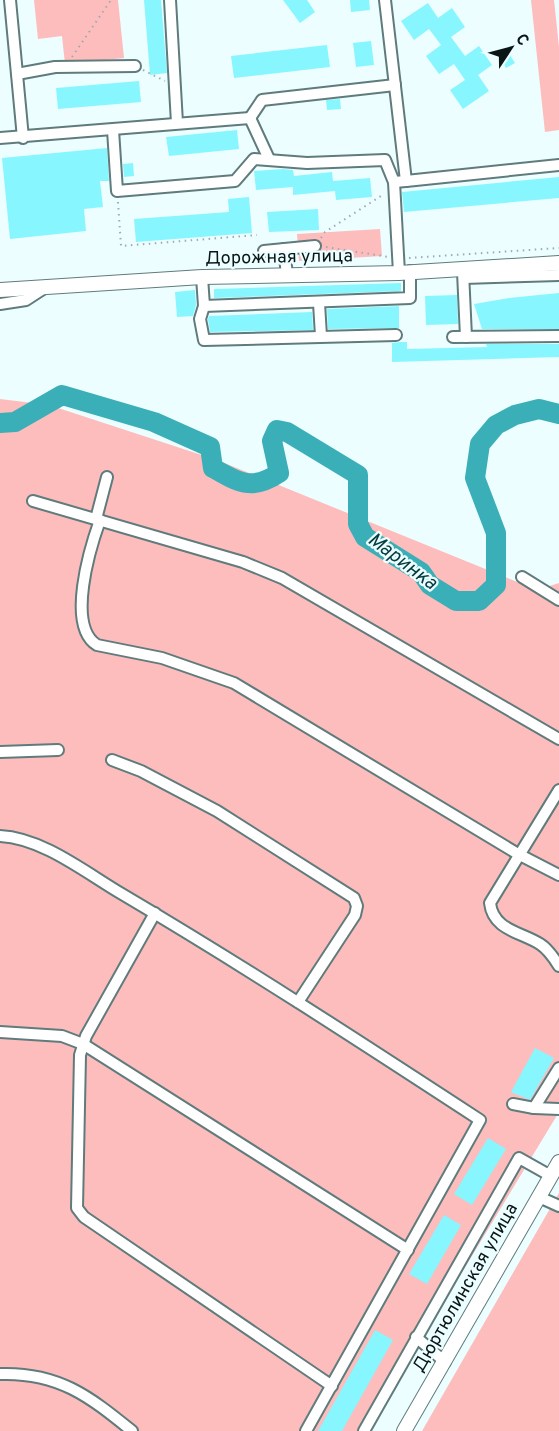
<svg xmlns="http://www.w3.org/2000/svg" width="559" height="1431" font-family="Overpass,sans-serif">
  <style>
    .green { fill: #fdbdbd }
    .lines { fill: none; stroke-linecap: round; stroke-linejoin: round }
    .river { stroke: #3bafb7; stroke-width: 20 }
    .building { fill: #88f6fe }
    .minor-casing { stroke: #607b7c; stroke-width: 14 }
    .major-casing { stroke: #607b7c; stroke-width: 16 }
    .path { stroke: #9cabac; stroke-width: 2; stroke-dasharray: 1.5 4.5; stroke-linecap: butt }
    .minor { stroke: #fff; stroke-width: 10 }
    .major { stroke: #fff; stroke-width: 14 }
    .labels { text-anchor: middle; dominant-baseline: central; stroke-width: 4.5; stroke-linejoin: round; paint-order: stroke }
    .street-label { font-size: 18px; fill: #0a1515; stroke: #ecfeff }
    .water-label { font-size: 20px; font-style: italic; fill: #053c3f; stroke: #ecfeff }
  </style>
  <rect width="100%" height="100%" fill="#ecfeff"/>
  <g class="green">
    <polygon points="34,0 118,0 124,58 65,64 62,36 38,39"/>
    <polygon points="531,0 554,0 559,47 559,130 545,132"/>
    <polygon points="380,229 382,256 299,261 297,234"/>
    <polygon points="0,399 49,405 217,460 537,590 559,583 559,1112 366,1431 0,1431"/>
    <polygon points="559,1193 559,1431 422,1431"/>
  </g>
  <g class="lines">
    <path class="river" d="M0,423L15,422L62,395L154,422L210,447L213,468C239,483 252,491 279,473L272,441L277,430L287,432L358,475V524L365,537L421,572L430,585L456,601H479L496,585V533L475,478L480,444L496,425L515,415L539,409L559,414"/>
  </g>
  <g class="building">
    <polygon points="144,0 161,0 167,73 150,75"/>
    <polygon points="283,0 307,0 315,12 300,23"/>
    <polygon points="350,0 369,0 370,10 351,12"/>
    <polygon points="428,3 438,18 452,8 465,27 451,37 465,56 479,46 492,65 478,75 489,91 463,109 450,90 465,80 454,64 439,74 426,56 441,45 429,29 414,40 401,21"/>
    <polygon points="371,41 374,65 356,67 353,43"/>
    <polygon points="327,45 330,67 234,78 231,56"/>
    <polygon points="508,52 515,63 506,68 500,57"/>
    <polygon points="139,81 141,102 58,109 56,88"/>
    <polygon points="340,99 341,109 327,110 326,100"/>
    <polygon points="237,130 239,149 169,156 166,137"/>
    <polygon points="107,148 109,181 100,181 103,207 84,209 86,231 10,239 2,158"/>
    <polygon points="133,163 134,176 124,177 123,164"/>
    <polygon points="283,169 293,170 294,176 332,172 333,181 370,178 372,197 336,200 335,191 293,195 293,187 256,190 254,171"/>
    <polygon points="559,177 559,198 404,212 402,192"/>
    <polygon points="249,197 252,233 136,242 134,219 229,212 228,199"/>
    <polygon points="318,209 319,230 269,232 267,212"/>
    <polygon points="401,283 401,291 214,298 214,289"/>
    <polygon points="195,290 196,305 193,316 177,317 175,292"/>
    <polygon points="559,293 559,329 482,329 474,304 509,298"/>
    <polygon points="457,295 458,324 426,325 425,296"/>
    <polygon points="399,306 399,328 328,329 327,309"/>
    <polygon points="312,312 313,330 210,332 208,319 209,316"/>
    <polygon points="400,342 407,342 407,349 487,347 486,344 559,344 559,357 392,362 392,343"/>
    <polygon points="535,1048 554,1058 530,1100 511,1092"/>
    <polygon points="488,1138 506,1149 472,1205 454,1194"/>
    <polygon points="444,1215 461,1225 427,1284 409,1274"/>
    <polygon points="375,1330 393,1340 342,1431 318,1431"/>
  </g>
  <g class="lines">
    <g class="minor-casing">
      <g id="minor">
        <polyline points="10,0 23,138"/>
        <polyline points="170,0 177,123"/>
        <polyline points="385,0 406,181 394,182"/>
        <polyline points="17,74 55,67 135,66"/>
        <polyline points="250,118 262,100 395,85"/>
        <polyline points="250,118 269,159"/>
        <polyline points="113,130 117,191 235,181 254,159 307,163 385,160 394,182 399,273"/>
        <polyline points="0,138 250,118"/>
        <polyline points="406,181 559,165"/>
        <polyline points="284,249 287,275"/>
        <polyline points="264,251 315,246"/>
        <polyline points="463,272 466,337"/>
        <polyline points="202,277 204,306 410,298 410,271"/>
        <polyline points="464,278 559,275"/>
        <polyline points="319,303 321,336"/>
        <polyline points="0,304 26,300 46,287"/>
        <polyline points="204,306 200,319 204,340 396,335"/>
        <polyline points="453,337 559,336"/>
        <polyline points="33,501 243,562 282,578 559,739"/>
        <polyline points="96,519 107,477"/>
        <path d="M100,520C90,548 66,626 97,645L162,658L234,683L518,854L559,875"/>
        <polyline points="522,577 559,600"/>
        <polyline points="0,752 58,750"/>
        <polyline points="112,760 141,771 217,811 354,898 357,906 355,915 298,1002"/>
        <path d="M559,790L490,903C493,930 521,932 540,944C548,949 554,958 559,966"/>
        <path d="M0,836C43,838 86,873 122,894C244,966 362,1043 480,1120L306,1431"/>
        <polyline points="155,913 86,1036 80,1055 77,1208 84,1217 332,1386"/>
        <polyline points="0,1032 62,1036 83,1044 408,1250"/>
        <polyline points="513,1104 534,1108 559,1068"/>
        <polyline points="534,1108 559,1109"/>
        <polyline points="539,1197 559,1206"/>
        <polyline points="416,1337 445,1362"/>
        <path d="M0,1374C58,1372 89,1396 132,1431"/>
        <polyline points="364,1431 519,1158 551,1176"/>
      </g>
    </g>
    <g class="major-casing">
      <g id="major">
        <polyline points="0,290 202,277 399,273 559,263"/>
        <polyline points="404,1431 559,1162"/>
      </g>
    </g>
    <g class="path">
      <polyline points="72,57 111,0"/>
      <polyline points="143,70 165,81"/>
      <polyline points="118,202 121,246 257,235"/>
      <polyline points="321,238 325,232 384,194"/>
      <polyline points="326,247 389,257"/>
      <polyline points="409,258 559,248"/>
    </g>
    <use href="#minor" class="minor"/>
    <use href="#major" class="major"/>
  </g>
  <g class="labels">
    <g class="street-label">
      <text transform="translate(279 258) rotate(-1)">Дорожная улица</text>
      <text transform="translate(466 1288) rotate(-60)">Дюртюлинская улица</text>
    </g>
    <g class="water-label">
      <text transform="translate(402 562) rotate(37)">Маринка</text>
    </g>
  </g>
  <g transform="translate(511 48) rotate(54)" stroke="#ecfeff" stroke-width="4.5" paint-order="stroke">
  <path d="M0-4.5L10 22L0 15L-10 22Z" fill="#0a1515"/>
  <text y="-9" font-size="16" font-weight="bold" text-anchor="middle" fill="#0a1515">С</text>
  </g>
</svg>
